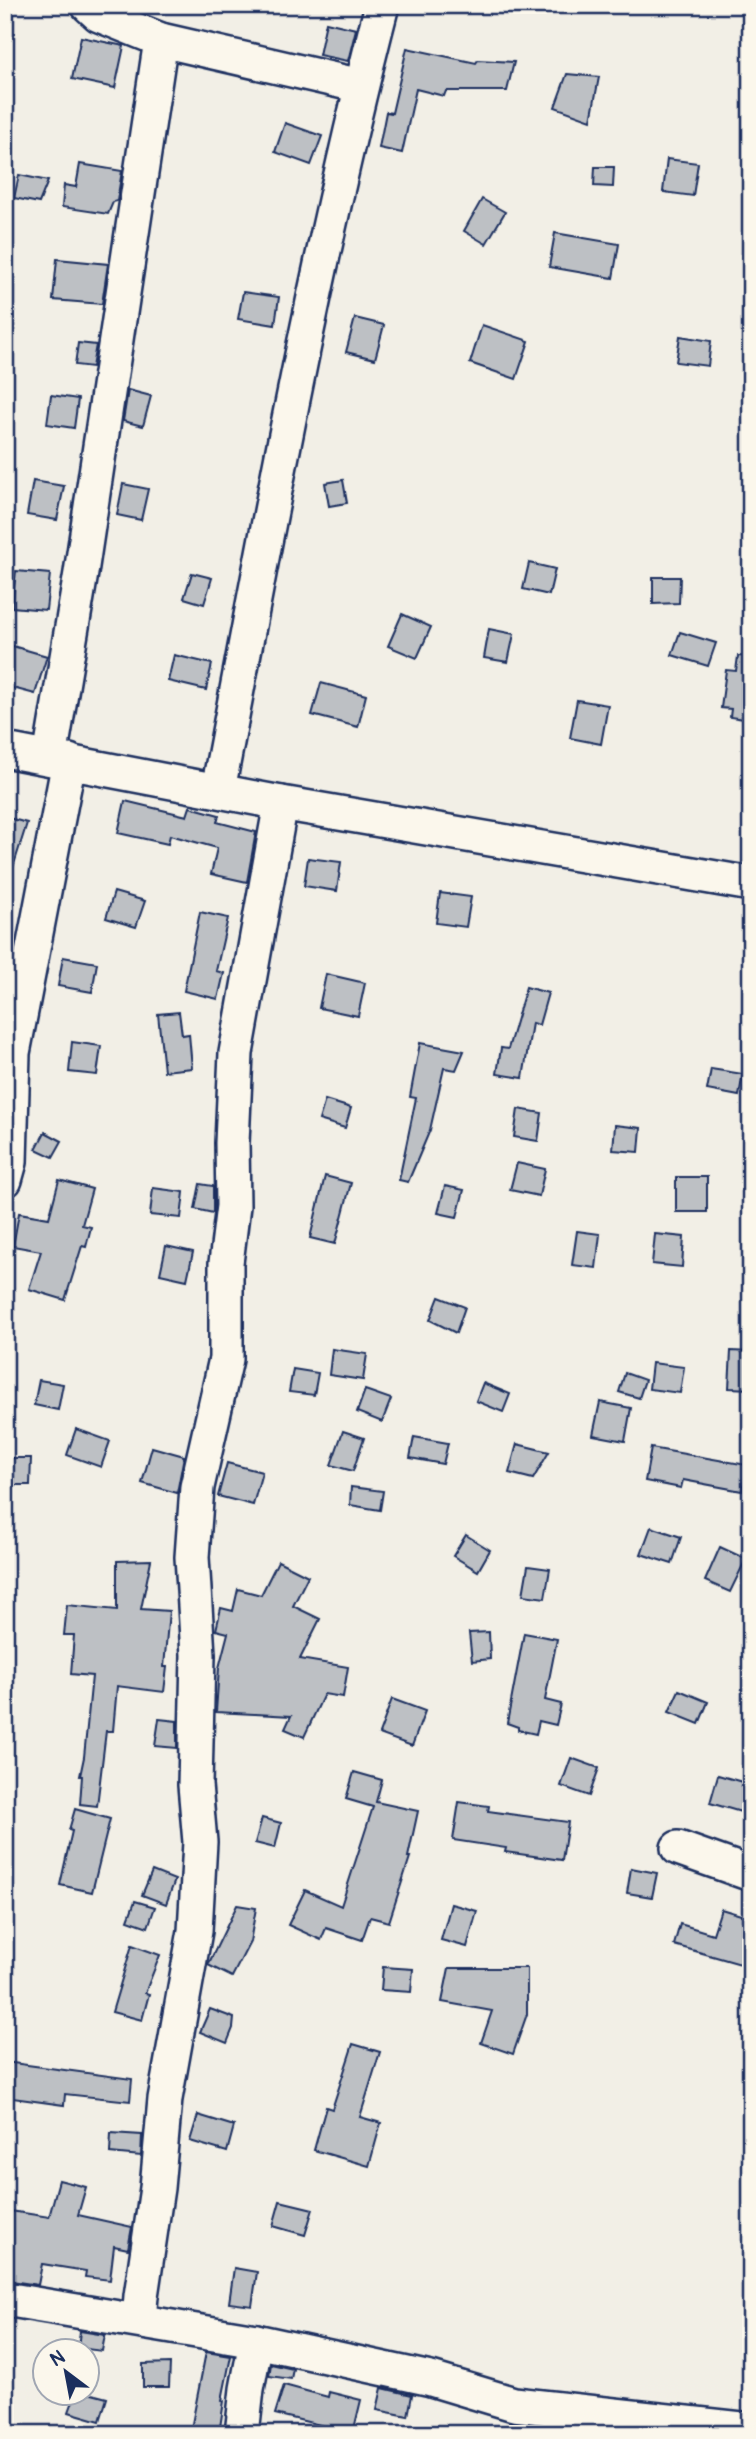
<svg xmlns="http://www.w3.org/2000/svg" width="756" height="2439" font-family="Pangolin,sans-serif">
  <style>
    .building { fill: #bdc0c4; stroke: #1b2f5e; stroke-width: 2 }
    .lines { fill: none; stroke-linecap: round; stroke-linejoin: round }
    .minor-casing { stroke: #1b2f5e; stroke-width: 38 }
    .minor { stroke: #fbf7ec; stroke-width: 33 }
  </style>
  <rect width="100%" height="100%" fill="#f2efe6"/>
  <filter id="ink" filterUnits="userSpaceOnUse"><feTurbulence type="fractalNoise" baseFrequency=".0143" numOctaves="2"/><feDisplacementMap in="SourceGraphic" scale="14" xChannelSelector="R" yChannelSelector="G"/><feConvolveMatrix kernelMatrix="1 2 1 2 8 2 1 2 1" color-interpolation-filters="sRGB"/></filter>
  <g filter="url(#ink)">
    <g class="building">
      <polygon points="326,22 356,29 348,61 319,55"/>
      <polygon points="81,37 124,46 115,88 72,79"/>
      <polygon points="407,48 476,63 478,60 514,62 507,91 446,91 444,96 416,89 402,153 379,148 386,112 392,113"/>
      <polygon points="567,74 599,77 591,120 555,107"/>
      <polygon points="285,123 322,136 311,165 275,152"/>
      <polygon points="667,159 698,163 693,196 663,192"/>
      <polygon points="80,164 122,171 117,201 113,202 108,214 62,207 64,185 76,187"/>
      <polygon points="595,167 614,167 613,187 594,186"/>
      <polygon points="19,175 48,181 39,203 14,198"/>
      <polygon points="482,199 505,212 486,244 464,231"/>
      <polygon points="555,233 619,244 613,278 549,267"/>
      <polygon points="57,259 108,264 102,304 53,300"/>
      <polygon points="243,292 279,297 275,325 238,319"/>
      <polygon points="355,318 384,325 375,359 346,352"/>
      <polygon points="482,325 529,341 516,379 470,363"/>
      <polygon points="680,336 711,341 708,366 676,362"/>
      <polygon points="78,343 96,345 92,367 75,365"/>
      <polygon points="128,390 151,396 143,426 123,421"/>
      <polygon points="51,395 78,399 74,428 47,424"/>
      <polygon points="343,480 347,503 329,506 325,483"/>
      <polygon points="33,481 64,486 57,520 27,515"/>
      <polygon points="123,484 148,489 141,520 117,515"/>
      <polygon points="529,563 555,569 549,595 523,589"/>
      <polygon points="16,571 50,574 46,610 12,607"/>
      <polygon points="192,573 212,578 204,604 184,598"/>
      <polygon points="653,577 680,577 679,603 653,604"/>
      <polygon points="402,614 431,627 417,658 388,646"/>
      <polygon points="489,629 514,634 508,662 484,658"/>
      <polygon points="680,632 716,643 708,666 672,655"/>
      <polygon points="9,645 47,656 35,694 5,686 5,656"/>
      <polygon points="174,655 212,664 206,690 168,681"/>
      <polygon points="738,656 751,657 751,720 730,717 731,709 721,708 726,670 736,671"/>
      <polygon points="321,683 366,695 358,727 312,715"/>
      <polygon points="577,700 608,705 601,744 570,738"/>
      <polygon points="125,801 187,816 190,807 219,815 217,822 256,832 247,882 211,874 217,848 170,835 168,844 118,833"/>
      <polygon points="5,817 27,823 10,877 5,877"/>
      <polygon points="308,858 341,862 337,891 304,886"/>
      <polygon points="114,892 145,901 136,927 106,918"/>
      <polygon points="440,893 471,897 466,927 436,923"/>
      <polygon points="200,912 228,918 216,971 224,973 218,999 184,991"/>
      <polygon points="63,957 97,963 92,992 58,986"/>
      <polygon points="326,974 365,983 358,1016 319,1008"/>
      <polygon points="526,987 548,993 539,1025 532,1023 523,1078 497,1074 501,1048 508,1049"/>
      <polygon points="179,1012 182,1035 189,1034 192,1068 164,1071 158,1014"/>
      <polygon points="72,1042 101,1046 97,1075 69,1072"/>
      <polygon points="420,1043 464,1051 456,1070 444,1068 430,1130 408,1182 399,1180 416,1098 410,1097"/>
      <polygon points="711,1069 743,1074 739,1096 707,1090"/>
      <polygon points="325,1100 351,1108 345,1128 319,1120"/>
      <polygon points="518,1109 542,1113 538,1141 514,1137"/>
      <polygon points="615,1125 641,1128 639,1152 613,1150"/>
      <polygon points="45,1132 62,1141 53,1157 36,1149"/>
      <polygon points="517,1163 545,1169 539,1196 510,1190"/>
      <polygon points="325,1176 351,1183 335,1244 310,1238"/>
      <rect x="676" y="1177" width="31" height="35"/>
      <polygon points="59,1180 92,1189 82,1225 91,1227 86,1247 82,1246 65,1300 29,1289 41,1251 13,1246 19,1213 49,1218"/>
      <polygon points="200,1184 213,1186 213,1213 195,1209"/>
      <polygon points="445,1186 464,1190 457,1217 438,1213"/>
      <polygon points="153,1188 184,1192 181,1218 150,1215"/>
      <polygon points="577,1231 600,1234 596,1268 572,1265"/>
      <polygon points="655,1234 684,1237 682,1267 652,1264"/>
      <polygon points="166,1246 193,1252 187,1280 160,1274"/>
      <polygon points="439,1297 465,1307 456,1333 430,1320"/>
      <polygon points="332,1349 367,1354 363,1380 329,1375"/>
      <polygon points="731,1351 751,1352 751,1389 729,1388"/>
      <polygon points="652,1363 684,1367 680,1393 649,1389"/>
      <polygon points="293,1369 318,1373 314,1395 289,1392"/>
      <polygon points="625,1373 645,1380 639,1398 619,1392"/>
      <polygon points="39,1380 63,1384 58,1410 34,1405"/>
      <polygon points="483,1383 510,1394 503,1412 476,1401"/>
      <polygon points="365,1390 391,1399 382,1422 357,1412"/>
      <polygon points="600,1402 631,1408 625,1441 593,1435"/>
      <polygon points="76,1429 110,1441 101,1467 67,1455"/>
      <polygon points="343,1431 364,1438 353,1471 331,1465"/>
      <polygon points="414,1437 448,1443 443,1464 410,1458"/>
      <polygon points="517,1444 549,1452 533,1479 509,1473"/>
      <polygon points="152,1447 184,1456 177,1493 142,1483"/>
      <polygon points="651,1448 747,1465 742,1491 683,1480 681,1488 645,1481"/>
      <polygon points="6,1458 31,1458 30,1485 5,1485"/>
      <polygon points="227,1463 262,1472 253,1505 218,1496"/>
      <polygon points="351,1487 383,1491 380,1510 350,1505"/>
      <polygon points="651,1527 681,1537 672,1564 641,1554"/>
      <polygon points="466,1535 490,1550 478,1571 453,1556"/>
      <polygon points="720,1547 746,1559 730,1592 705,1581"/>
      <polygon points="151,1560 141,1609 169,1611 164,1667 167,1667 164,1692 117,1686 113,1731 106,1731 97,1806 80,1804 82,1776 80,1776 84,1757 92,1676 71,1674 74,1635 64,1635 67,1605 117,1610 117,1561"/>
      <polygon points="278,1561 308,1576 293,1606 320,1619 300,1659 348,1667 343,1697 324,1694 304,1737 285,1729 291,1716 216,1712 219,1668 228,1633 216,1630 221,1608 233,1611 238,1589 261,1595"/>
      <polygon points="528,1566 550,1569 545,1598 523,1595"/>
      <polygon points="489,1632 490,1659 472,1661 469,1633"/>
      <polygon points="524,1633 557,1639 545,1700 561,1704 556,1725 539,1721 536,1734 518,1730 518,1727 507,1723"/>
      <polygon points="679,1690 708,1702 699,1724 669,1712"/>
      <polygon points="392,1699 425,1711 412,1746 379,1734"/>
      <polygon points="159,1719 177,1721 177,1748 155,1746"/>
      <polygon points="571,1758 599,1768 589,1796 561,1786"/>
      <polygon points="354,1772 382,1780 376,1802 418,1811 408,1857 410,1857 389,1922 370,1917 362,1940 326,1928 321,1940 288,1925 305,1890 341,1906 373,1807 346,1799"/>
      <polygon points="718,1775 749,1784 741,1812 710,1803"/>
      <polygon points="459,1802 489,1806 488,1811 568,1822 562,1860 505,1852 506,1848 453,1840"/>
      <polygon points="75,1809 110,1819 92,1892 60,1885 72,1831 69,1830"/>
      <polygon points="262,1818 281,1823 275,1848 255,1843"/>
      <polygon points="631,1868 657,1873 652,1897 627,1893"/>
      <polygon points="152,1871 175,1880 166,1904 142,1895"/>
      <polygon points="135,1901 155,1907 148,1927 128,1920"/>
      <polygon points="451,1904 477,1911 467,1947 441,1940"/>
      <polygon points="237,1905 256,1908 250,1942 232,1977 208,1965"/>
      <polygon points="721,1909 751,1918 751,1967 674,1945 680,1924 713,1934"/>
      <polygon points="132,1945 160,1955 145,1993 149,1994 142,2020 112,2012"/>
      <polygon points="383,1967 413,1969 411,1992 381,1990"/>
      <polygon points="449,1968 527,1968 527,2014 513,2054 481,2043 492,2011 442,2002"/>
      <polygon points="210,2009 234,2018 233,2028 227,2043 200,2032"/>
      <polygon points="353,2044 380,2052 360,2117 381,2123 369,2166 314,2150 326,2107 332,2109"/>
      <polygon points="5,2062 132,2079 130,2101 65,2094 64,2105 5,2097"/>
      <polygon points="198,2115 234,2126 227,2152 190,2141"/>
      <polygon points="111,2133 142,2135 141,2156 110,2153"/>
      <polygon points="59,2180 86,2187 78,2215 132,2227 128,2249 114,2246 110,2280 85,2277 86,2271 42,2264 38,2285 5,2280 5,2246 10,2211 49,2217"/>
      <polygon points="280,2201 313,2209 305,2235 273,2226"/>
      <polygon points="234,2268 257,2272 252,2306 229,2303"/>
      <polygon points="80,2331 105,2335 102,2351 78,2348"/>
      <polygon points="206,2352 231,2356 222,2400 224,2401 219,2434 190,2434"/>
      <polygon points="170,2363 169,2387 143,2387 143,2364"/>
      <polygon points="271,2364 293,2369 291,2379 269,2376"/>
      <polygon points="284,2385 328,2397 329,2392 361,2400 353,2433 275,2414"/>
      <polygon points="382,2388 412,2395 408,2416 377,2410"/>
      <polygon points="76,2393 88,2393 107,2398 100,2421 69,2412"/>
    </g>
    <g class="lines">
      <g class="minor-casing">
        <g id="minor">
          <polyline points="88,5 99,15 161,40 361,86"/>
          <polyline points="5,750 281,803 751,884"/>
          <polyline points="50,758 81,573 161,40"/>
          <path d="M218,790C268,527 315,264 382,5"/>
          <polyline points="5,1180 10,1162 13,1053 69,761"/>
          <polyline points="678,1848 751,1874"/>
          <polyline points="5,2299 256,2341 431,2379 514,2404 751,2430"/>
          <polyline points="139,2320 141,2296 157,2188 165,2099 195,1931 200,1842 195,1785 198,1655 192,1557 197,1487 226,1359 226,1263 233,1206 232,1143 236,1053 281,803"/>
          <polyline points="242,2434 247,2389 256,2341"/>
        </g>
      </g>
      <use href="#minor" class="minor"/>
    </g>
  </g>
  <rect width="756" height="2439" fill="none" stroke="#fbf7ec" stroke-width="28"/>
  <rect x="14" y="14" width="728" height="2411" fill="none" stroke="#1b2f5e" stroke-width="2.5" filter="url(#ink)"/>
  <g transform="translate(66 2372) rotate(328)"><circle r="33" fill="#fbf7ec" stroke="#a1a7b3" stroke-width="2"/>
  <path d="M0-5L12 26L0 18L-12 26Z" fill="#1b2f5e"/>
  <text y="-10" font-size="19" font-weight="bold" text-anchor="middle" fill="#1b2f5e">N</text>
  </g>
</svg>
